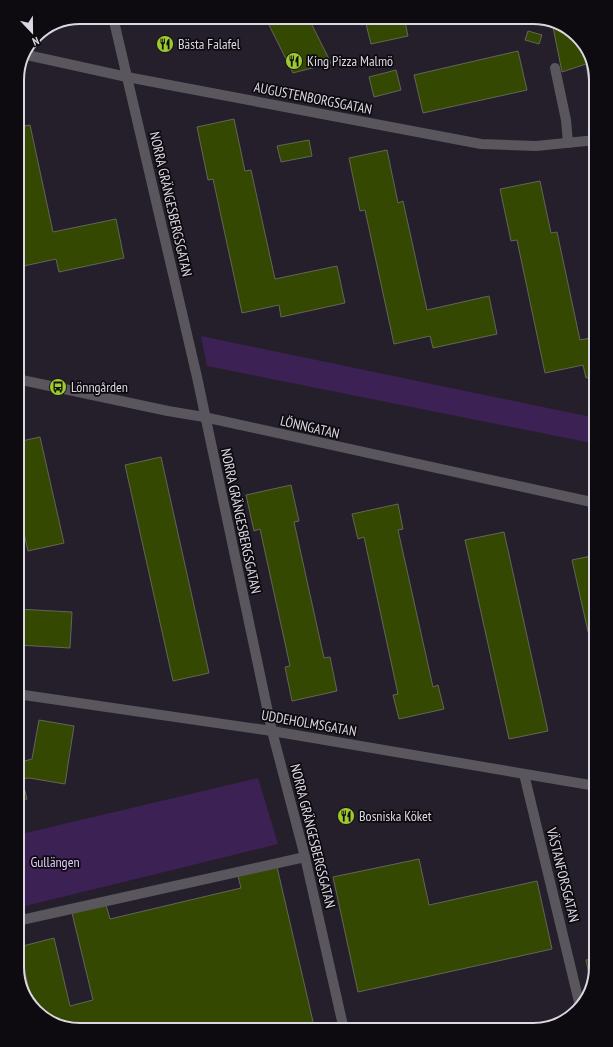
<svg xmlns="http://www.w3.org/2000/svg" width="613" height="1047" font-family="'PT Sans Narrow',sans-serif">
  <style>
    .green { fill: #3c2154 }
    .building { fill: #354801; stroke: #616658 }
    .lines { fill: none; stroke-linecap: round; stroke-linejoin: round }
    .minor { stroke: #59565d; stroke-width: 10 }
    .labels { text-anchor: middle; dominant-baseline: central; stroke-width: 3.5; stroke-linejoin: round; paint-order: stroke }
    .poi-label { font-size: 14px; fill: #dcd8e1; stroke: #0d0a10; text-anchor: start }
    .street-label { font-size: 14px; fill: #dcd8e1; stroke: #0d0a10 }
    .park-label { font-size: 14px; fill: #e0c8fb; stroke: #0d0a10 }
    .rim { fill: none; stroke: #dcd8e1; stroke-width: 2 }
  </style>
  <rect width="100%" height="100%" fill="#251f2b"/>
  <g class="green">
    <polygon points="201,336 596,418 596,444 207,366"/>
    <polygon points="258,778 278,844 17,908 17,835"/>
  </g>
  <g class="building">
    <polygon points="265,17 308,17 331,63 293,73"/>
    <polygon points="359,17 404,17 408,36 371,44 366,24 361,25"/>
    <polygon points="552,22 568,28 590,53 596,80 596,93 591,94 586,64 562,72"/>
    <polygon points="528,31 542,35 539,44 525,40"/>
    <polygon points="518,51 527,90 423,113 414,75"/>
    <polygon points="396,70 401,90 374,97 369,77"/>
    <polygon points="17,94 24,126 30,125 53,232 116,219 124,258 59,272 56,259 19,267 17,256"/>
    <polygon points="234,119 245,171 251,170 275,279 337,266 345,303 281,317 279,305 242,313 213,179 208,180 197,127"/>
    <polygon points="309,140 312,156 281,162 277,146"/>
    <polygon points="387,150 398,203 403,201 427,310 489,296 497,334 433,348 430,336 394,344 365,210 360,211 349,158"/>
    <polygon points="540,181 551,233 557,232 580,340 596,337 596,376 586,378 583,365 545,373 517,240 511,241 500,189"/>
    <polygon points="40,437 64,543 28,551 17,503 17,442"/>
    <polygon points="161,457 209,673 173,681 125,465"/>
    <polygon points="291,485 299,521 294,522 324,658 330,657 337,691 292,701 285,667 290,666 260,529 254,531 246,495"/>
    <polygon points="398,504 403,529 398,530 433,687 438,685 444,709 399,719 393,695 398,694 364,537 358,539 352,514"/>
    <polygon points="504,532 548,731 509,739 465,540"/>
    <polygon points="596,555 596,667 572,560"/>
    <polygon points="17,609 72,612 70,648 17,645"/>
    <polygon points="39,720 74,726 65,784 29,778 22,779 27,799 17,801 17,763 32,759"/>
    <polygon points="419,859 429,905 537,881 552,949 358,992 333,877"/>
    <polygon points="277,867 315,1030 77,1030 45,1019 33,1006 19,947 54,938 70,1006 93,1000 72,913 106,905 110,919 241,888 238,876"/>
    <polygon points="596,958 596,967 591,983 586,960"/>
  </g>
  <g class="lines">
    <g class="minor">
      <polyline points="113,17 197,377 272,731 305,857 344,1030"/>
      <polyline points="27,55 127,77 481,144 536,146 596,140"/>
      <polyline points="555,68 566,120 568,143"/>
      <polyline points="17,379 168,411 204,417 596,503"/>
      <polyline points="17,694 272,731 596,786"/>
      <polyline points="524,774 580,1006"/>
      <polyline points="17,921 305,857"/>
    </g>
  </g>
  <defs>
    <g id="restaurant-disc" transform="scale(0.9)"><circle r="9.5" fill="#9eca2f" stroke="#0d0a10"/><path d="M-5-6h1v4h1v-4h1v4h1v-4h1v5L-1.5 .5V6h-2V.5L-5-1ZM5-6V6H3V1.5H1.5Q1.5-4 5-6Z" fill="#111"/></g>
    <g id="bus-disc" transform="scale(0.9)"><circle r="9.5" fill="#9eca2f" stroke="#0d0a10"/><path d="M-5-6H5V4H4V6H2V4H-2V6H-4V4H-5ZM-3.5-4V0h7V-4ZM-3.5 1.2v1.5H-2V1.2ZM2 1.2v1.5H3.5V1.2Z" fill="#111"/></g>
  </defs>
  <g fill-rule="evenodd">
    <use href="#restaurant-disc" x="165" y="44"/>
    <use href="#restaurant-disc" x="294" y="61"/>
    <use href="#bus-disc" x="58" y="387"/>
    <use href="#restaurant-disc" x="346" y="816"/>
  </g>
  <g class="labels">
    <g class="poi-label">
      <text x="178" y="44">Bästa Falafel</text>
      <text x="307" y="61">King Pizza Malmö</text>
      <text x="71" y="387">Lönngården</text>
      <text x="359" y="816">Bosniska Köket</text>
    </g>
    <g class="street-label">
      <text transform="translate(313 98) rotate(11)">AUGUSTENBORGSGATAN</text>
      <text transform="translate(171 204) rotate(77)">NORRA GRÄNGESBERGSGATAN</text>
      <text transform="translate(310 427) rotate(13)">LÖNNGATAN</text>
      <text transform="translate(241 521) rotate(78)">NORRA GRÄNGESBERGSGATAN</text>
      <text transform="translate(309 723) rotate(10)">UDDEHOLMSGATAN</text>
      <text transform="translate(313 836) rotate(76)">NORRA GRÄNGESBERGSGATAN</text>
      <text transform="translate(563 875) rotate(76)">VÄSTANFORSGATAN</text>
    </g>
    <g class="park-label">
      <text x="55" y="862">Gullängen</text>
    </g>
  </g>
  <path d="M0 0H613V1047H0ZM80 24H533A56 56 0 0 1 589 80V967A56 56 0 0 1 533 1023H80A56 56 0 0 1 24 967V80A56 56 0 0 1 80 24Z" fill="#0d0a10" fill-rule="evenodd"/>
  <path class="rim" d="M80 24H533A56 56 0 0 1 589 80V967A56 56 0 0 1 533 1023H80A56 56 0 0 1 24 967V80A56 56 0 0 1 80 24Z"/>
  <g transform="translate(32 32) rotate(158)" stroke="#0d0a10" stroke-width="3" paint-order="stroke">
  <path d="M0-3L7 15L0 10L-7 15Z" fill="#dcd8e1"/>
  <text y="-6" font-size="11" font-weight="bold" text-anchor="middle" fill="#dcd8e1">N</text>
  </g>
</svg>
